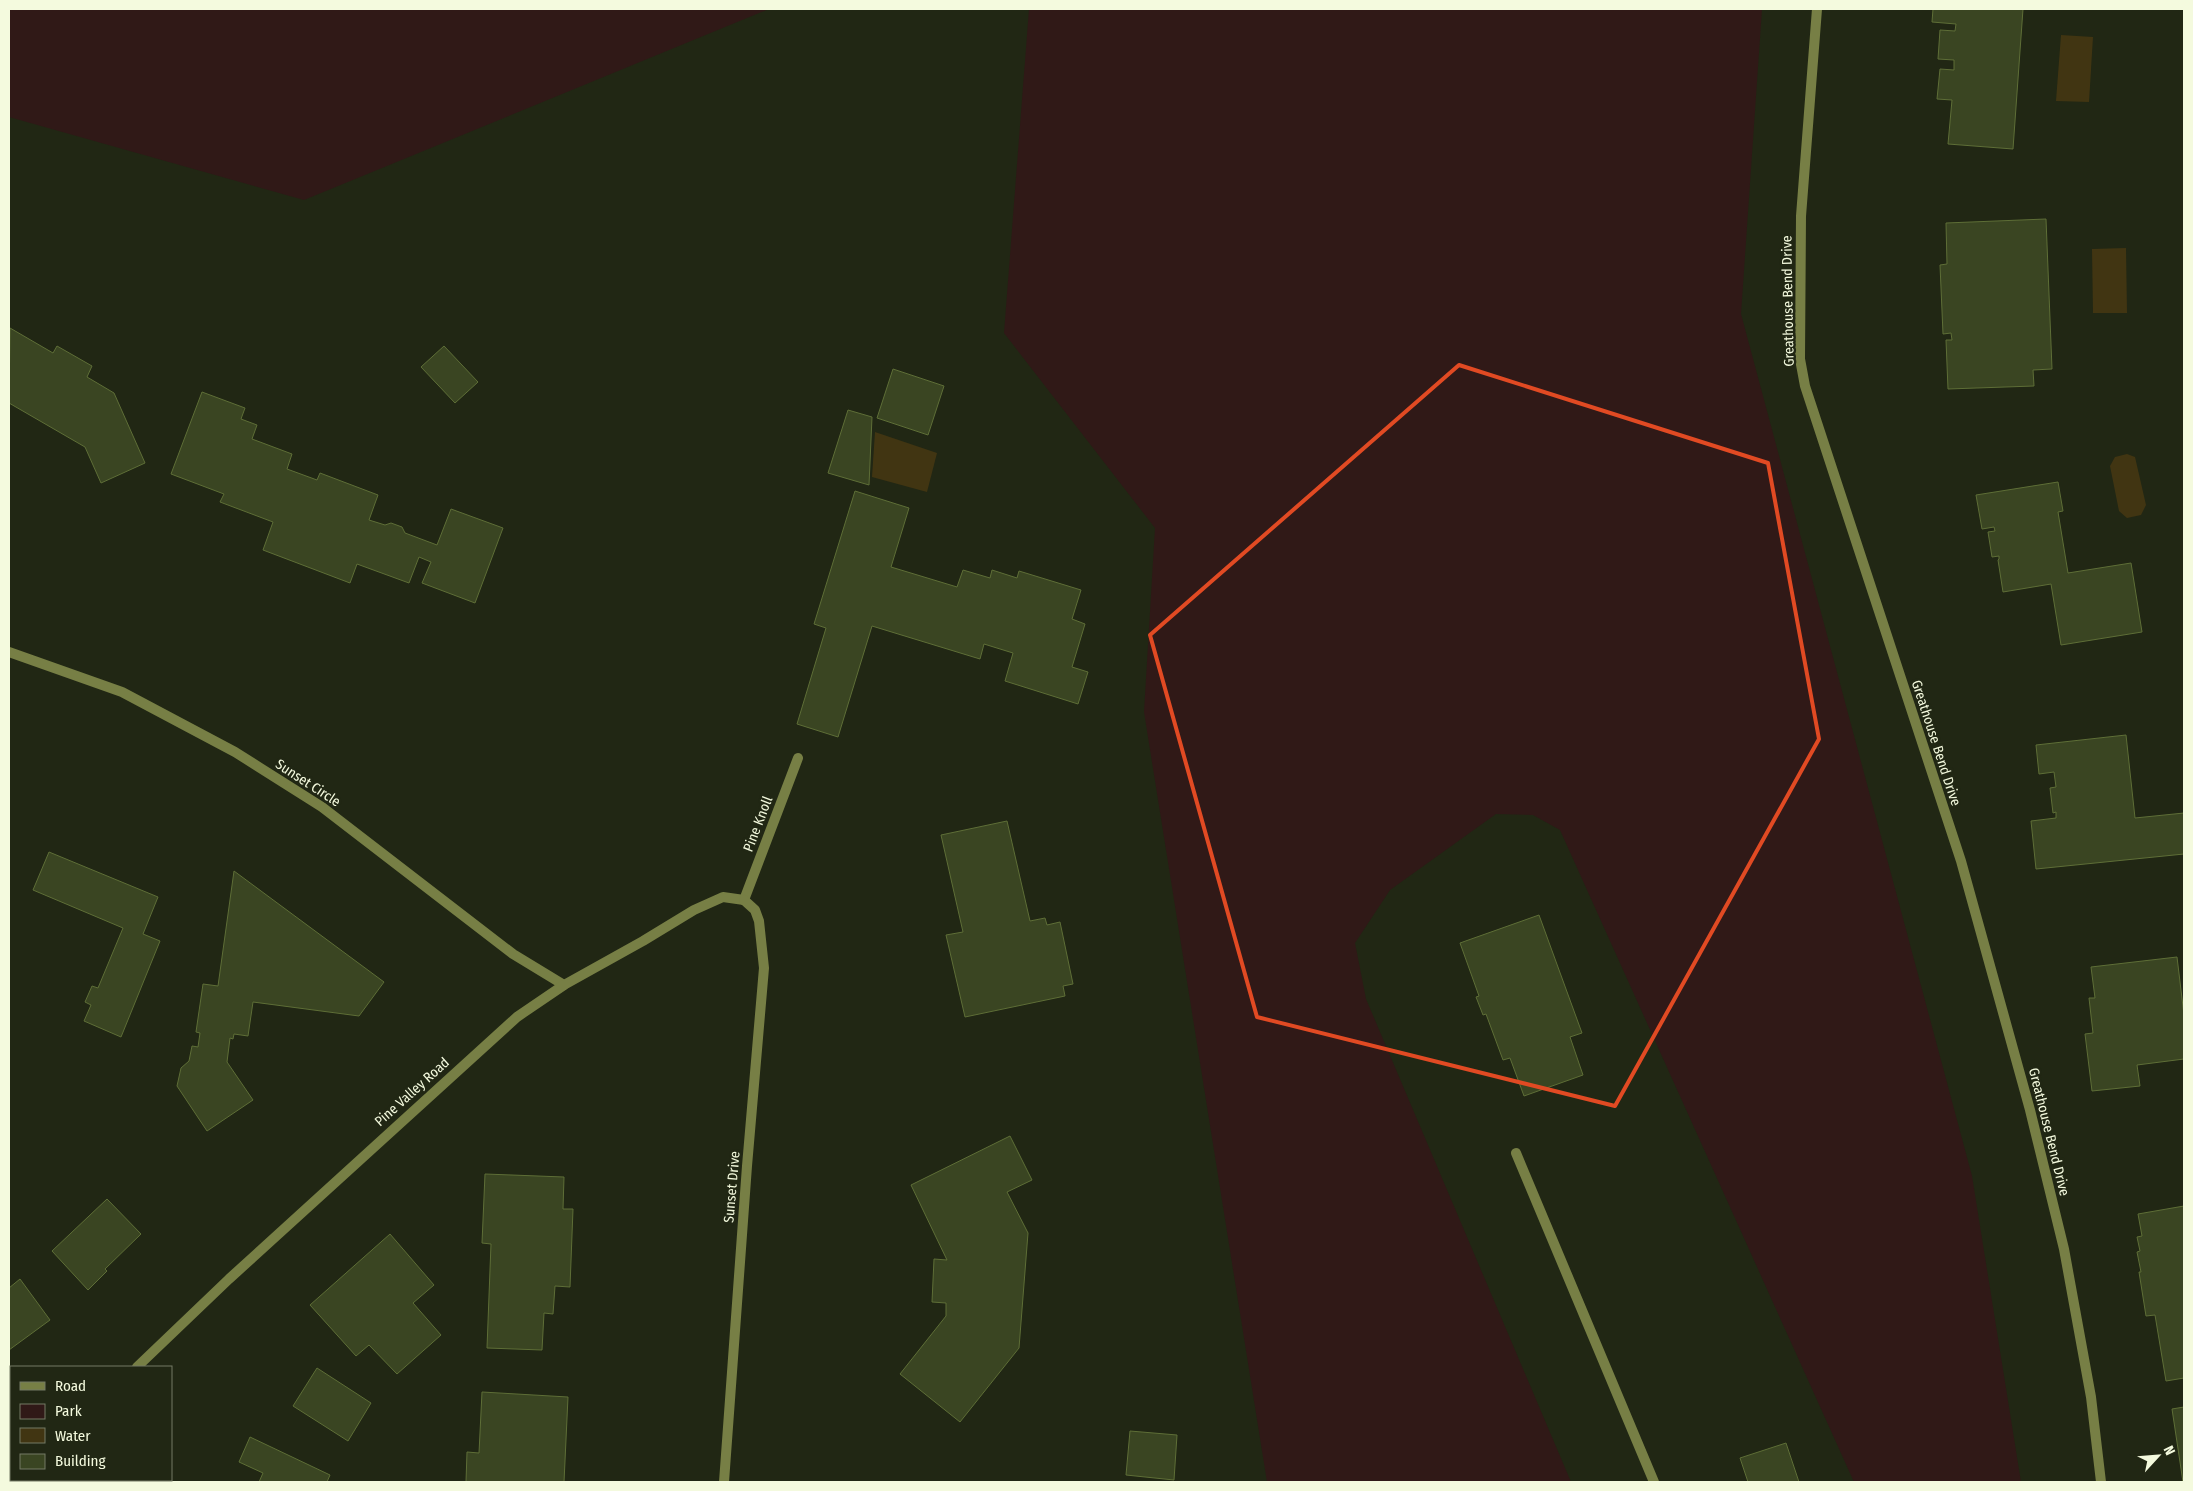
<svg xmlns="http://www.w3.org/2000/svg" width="2193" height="1491" font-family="'Fira Sans Condensed',sans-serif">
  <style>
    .green { fill: #301917 }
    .water { fill: #413512 }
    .building { fill: #3a4522; stroke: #5e6e37 }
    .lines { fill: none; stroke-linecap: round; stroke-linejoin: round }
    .service { stroke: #777f45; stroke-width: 10 }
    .minor { stroke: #777f45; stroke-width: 10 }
    .marked { fill: none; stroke: #e14a23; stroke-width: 4; stroke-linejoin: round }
    .labels { text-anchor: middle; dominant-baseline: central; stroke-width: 5; stroke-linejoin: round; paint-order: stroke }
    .street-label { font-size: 14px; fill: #f4fade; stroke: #212714 }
  </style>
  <rect width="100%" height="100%" fill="#212714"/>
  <g class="green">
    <polygon points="9,9 769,9 304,200 9,117"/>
    <polygon points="1029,9 1762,9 1741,314 1972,1176 2021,1482 1854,1482 1560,830 1533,815 1496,814 1390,890 1355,943 1366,999 1571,1482 1267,1482 1144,712 1155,528 1004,333"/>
  </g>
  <g class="water">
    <polygon points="2061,35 2093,37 2089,102 2056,101"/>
    <polygon points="2126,248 2127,313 2093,313 2092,249"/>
    <polygon points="875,432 937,453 927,492 872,477"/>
    <polygon points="2127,454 2135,457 2146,505 2141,515 2127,518 2119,511 2110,466 2115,457"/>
  </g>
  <g class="building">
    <polygon points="1933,9 2023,9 2013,149 1948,144 1952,100 1937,99 1940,69 1954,70 1954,60 1938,59 1940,30 1955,31 1956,24 1932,22"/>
    <polygon points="2046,219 2052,369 2033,370 2034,386 1948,389 1946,340 1952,340 1951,333 1943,334 1940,265 1947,264 1946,223"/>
    <polygon points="10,328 53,353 57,346 92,366 87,377 114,393 145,463 101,483 85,447 9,403"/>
    <polygon points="444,346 478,382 455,403 421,367"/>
    <polygon points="893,369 944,386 928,435 877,418"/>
    <polygon points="202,392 245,408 241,419 257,425 252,439 292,454 287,469 317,480 320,473 378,495 369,520 385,525 391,523 402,527 405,533 437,545 451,509 503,528 475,603 422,583 431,562 419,557 409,583 357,564 350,583 263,550 273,522 220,502 224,494 171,474"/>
    <polygon points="848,410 872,417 869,485 828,473"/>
    <polygon points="2058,482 2063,511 2058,512 2068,573 2131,563 2142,632 2061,645 2051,584 2003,592 1998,560 1999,559 1999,556 1992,557 1988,532 1995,531 1994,527 1982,529 1976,495"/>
    <polygon points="855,491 909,508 891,567 957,587 963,570 990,578 992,570 1017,578 1019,571 1081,590 1072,619 1085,624 1072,667 1088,672 1078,704 1005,681 1013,653 984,644 980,659 872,626 838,737 797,724 826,628 814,624"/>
    <polygon points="2126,735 2135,818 2184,813 2184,854 2036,869 2031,821 2056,818 2056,812 2053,813 2050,788 2056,787 2054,772 2039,774 2036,745"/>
    <polygon points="1007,821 1030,921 1045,918 1047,925 1060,922 1073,984 1063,986 1065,996 965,1017 946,935 963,932 941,835"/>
    <polygon points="49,852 158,897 143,934 160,941 121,1037 84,1021 91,1005 85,1002 92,986 98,988 123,928 33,890"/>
    <polygon points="234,871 384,982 359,1016 253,1002 248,1036 234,1034 233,1039 230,1038 227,1062 253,1100 207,1131 177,1086 181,1068 189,1061 192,1046 198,1047 200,1033 196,1032 203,984 218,986"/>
    <polygon points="1539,915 1582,1033 1570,1037 1583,1075 1524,1096 1510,1058 1503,1060 1486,1014 1483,1015 1476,997 1479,996 1460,943"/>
    <polygon points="2177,957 2184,1015 2184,1059 2137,1065 2140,1086 2092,1091 2085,1034 2093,1033 2089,998 2095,998 2091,967"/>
    <polygon points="1010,1136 1032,1180 1007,1192 1028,1233 1019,1348 960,1422 900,1374 946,1316 946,1303 932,1302 934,1259 947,1260 911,1185"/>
    <polygon points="485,1174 564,1177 563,1209 573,1209 570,1287 555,1286 553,1314 544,1313 542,1350 487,1348 491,1244 482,1243"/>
    <polygon points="107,1199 141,1234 105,1269 107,1271 88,1290 52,1251"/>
    <polygon points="2184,1206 2184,1378 2166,1381 2155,1315 2146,1316 2139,1272 2141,1272 2137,1252 2140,1251 2137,1237 2142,1236 2138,1214"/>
    <polygon points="390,1234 434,1285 413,1303 441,1335 397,1374 369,1345 356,1356 310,1305"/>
    <polygon points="20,1279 50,1320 9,1350 9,1288"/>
    <polygon points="317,1368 371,1403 348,1441 293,1406"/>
    <polygon points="482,1392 568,1397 564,1482 466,1482 467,1452 479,1453"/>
    <polygon points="2184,1407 2184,1482 2183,1482 2172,1409"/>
    <polygon points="1130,1431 1177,1435 1174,1480 1126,1475"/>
    <polygon points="250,1437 330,1475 327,1482 259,1482 263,1473 239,1462"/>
    <polygon points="1786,1443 1799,1482 1748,1482 1740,1458"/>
  </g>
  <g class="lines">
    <polyline class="service" points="1516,1153 1654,1482"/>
    <g class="minor">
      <polyline points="1817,9 1801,216 1800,359 1805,386 1961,861 2030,1110 2064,1249 2091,1397 2101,1482"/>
      <polyline points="9,652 122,692 235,752 322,807 513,954 564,985"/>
      <polyline points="744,900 798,758"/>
      <polyline points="137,1367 229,1279 517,1017 564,985 643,941 694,910 723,897 744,900"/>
      <polyline points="27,1482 29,1480"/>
      <polyline points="724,1482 747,1166 764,968 759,921 755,910 744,900"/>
    </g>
  </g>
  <path class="marked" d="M1459,365L1768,463L1819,739L1615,1106L1257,1017L1150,635Z"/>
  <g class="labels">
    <g class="street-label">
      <text transform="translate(1788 301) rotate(-91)">Greathouse Bend Drive</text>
      <text transform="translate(1936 743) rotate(72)">Greathouse Bend Drive</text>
      <text transform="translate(308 783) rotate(33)">Sunset Circle</text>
      <text transform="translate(758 824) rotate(-69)">Pine Knoll</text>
      <text transform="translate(412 1092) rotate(-42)">Pine Valley Road</text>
      <text transform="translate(2049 1132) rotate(76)">Greathouse Bend Drive</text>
      <text transform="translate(732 1187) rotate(-85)">Sunset Drive</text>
    </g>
  </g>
  <rect width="2193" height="1491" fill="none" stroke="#f4fade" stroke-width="20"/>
  <rect x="10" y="1366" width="162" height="115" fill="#212714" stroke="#757b65"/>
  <rect x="20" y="1382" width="25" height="8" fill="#777f45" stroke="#757b65"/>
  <text x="55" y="1391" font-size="15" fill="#f4fade">Road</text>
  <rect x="20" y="1404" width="25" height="15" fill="#301917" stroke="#757b65"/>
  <text x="55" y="1416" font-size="15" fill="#f4fade">Park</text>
  <rect x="20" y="1428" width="25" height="15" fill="#413512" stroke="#757b65"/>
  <text x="55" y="1441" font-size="15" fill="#f4fade">Water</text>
  <rect x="20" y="1454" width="25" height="15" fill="#3a4522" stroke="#757b65"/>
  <text x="55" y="1466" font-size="15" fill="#f4fade">Building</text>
  <g transform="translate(2158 1456) rotate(64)" stroke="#212714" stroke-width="4" paint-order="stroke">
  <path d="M0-4L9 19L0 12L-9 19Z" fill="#f4fade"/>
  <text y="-8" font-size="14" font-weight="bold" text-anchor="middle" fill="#f4fade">N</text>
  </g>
</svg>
